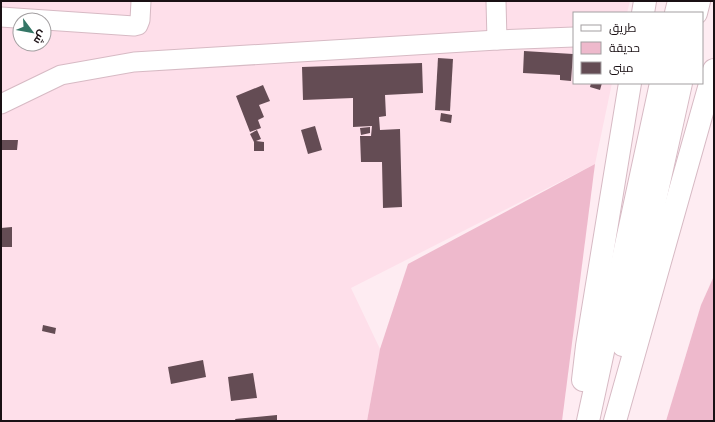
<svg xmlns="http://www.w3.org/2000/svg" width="715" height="422" font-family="'DM Sans',Cairo,sans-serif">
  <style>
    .built { fill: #fedfea; fill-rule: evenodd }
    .green { fill: #eeb9cc }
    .building { fill: #644c54 }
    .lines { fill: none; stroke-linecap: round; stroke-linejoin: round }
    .minor-casing { stroke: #d7bac4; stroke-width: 21 }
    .highway-casing { stroke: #d7bac4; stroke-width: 24 }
    .minor { stroke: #fff; stroke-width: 19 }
    .highway { stroke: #fff; stroke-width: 22 }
  </style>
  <rect width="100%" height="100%" fill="#feecf2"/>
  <path class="built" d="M1,1H630L627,13H574V83H612L595,164L351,288L380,349L367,421H1ZM20,20H44V44H20Z"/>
  <g class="green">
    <polygon points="595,164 562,421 367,421 380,349 408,264"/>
    <polygon points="714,276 714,421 666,421 701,305"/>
  </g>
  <g class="building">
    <polygon points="524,51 573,54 571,81 560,80 560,75 523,73"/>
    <polygon points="438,58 453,59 450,111 435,110"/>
    <polygon points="422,63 423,93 385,95 386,116 379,117 380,130 400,129 402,207 383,208 382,162 361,162 360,136 371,136 372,126 353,127 353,98 303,100 302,67"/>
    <polygon points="591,83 602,83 600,90 590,87"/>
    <polygon points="263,85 270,101 259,105 264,117 258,120 261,128 250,132 236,96"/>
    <polygon points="441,113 452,115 451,123 440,121"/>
    <polygon points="315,126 322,150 308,154 301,130"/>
    <polygon points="370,127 370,133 361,135 360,128"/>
    <polygon points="257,130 261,139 256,141 264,142 264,151 254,151 254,142 250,134"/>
    <polygon points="1,140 18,140 17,150 1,150"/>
    <polygon points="12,227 12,247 1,247 1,228"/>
    <polygon points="43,325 56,328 55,334 42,331"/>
    <polygon points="203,360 206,377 171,384 168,367"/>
    <polygon points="253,373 257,398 231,401 228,377"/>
    <polygon points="277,415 277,421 236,421 235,419"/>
  </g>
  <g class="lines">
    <g class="minor-casing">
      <g id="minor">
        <polyline points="496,1 497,40"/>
        <polyline points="1,17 134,26 138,25 140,20 141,1"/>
        <polyline points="1,104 61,75 134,62 497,40 574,37"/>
      </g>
    </g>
    <g class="highway-casing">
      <g id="highway">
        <polyline points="643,13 645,1"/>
        <polyline points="676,13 679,1"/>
        <polyline points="696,13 699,1"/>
        <polyline points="623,345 681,83"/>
        <polyline points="583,380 587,346 630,83"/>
        <polyline points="588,421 661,83"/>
        <polyline points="615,421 714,70"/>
      </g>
    </g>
    <use href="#minor" class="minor"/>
    <use href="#highway" class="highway"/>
  </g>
  <rect width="715" height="422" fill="none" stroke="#1a1014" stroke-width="4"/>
  <rect x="573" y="12" width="130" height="72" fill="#ffffff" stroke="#a39fa1"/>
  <rect x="581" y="25" width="20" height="6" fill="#ffffff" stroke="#a39fa1"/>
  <text x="609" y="32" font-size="12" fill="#1a1014">طريق</text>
  <rect x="581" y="42" width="20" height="12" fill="#eeb9cc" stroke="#a39fa1"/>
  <text x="609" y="52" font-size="12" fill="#1a1014">حديقة</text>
  <rect x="581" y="62" width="20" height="12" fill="#644c54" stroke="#a39fa1"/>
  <text x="609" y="72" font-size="12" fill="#1a1014">مبنى</text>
  <g transform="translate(32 32) rotate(122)"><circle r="19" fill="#ffffff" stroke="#a39fa1"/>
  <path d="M0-3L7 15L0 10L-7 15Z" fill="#347666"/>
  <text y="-6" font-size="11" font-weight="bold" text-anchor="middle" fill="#1a1014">ش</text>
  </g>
</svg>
